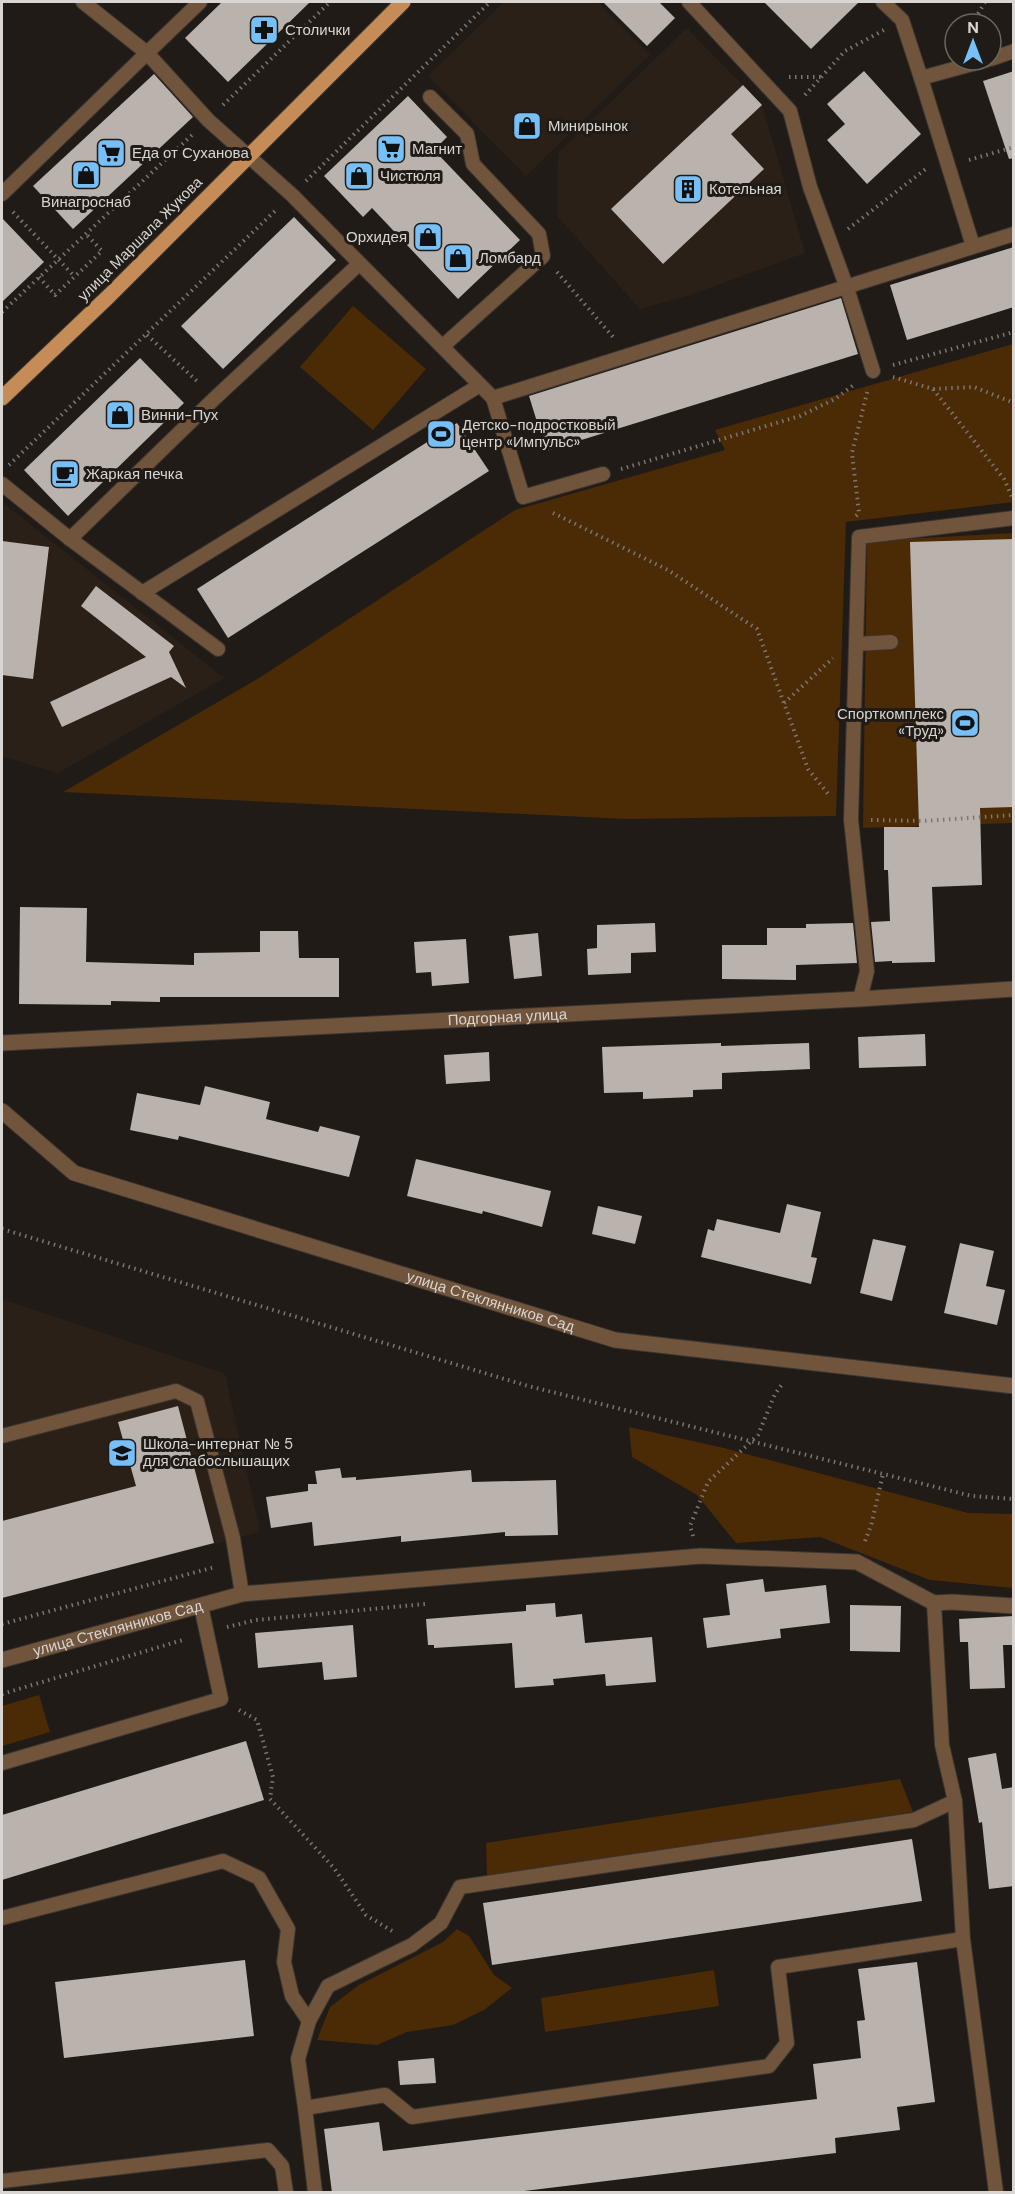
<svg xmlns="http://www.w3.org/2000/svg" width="1015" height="2194" font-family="'DM Sans',sans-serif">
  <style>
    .built { fill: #2b2018 }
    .green { fill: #4b2a06 }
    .building { fill: #bab2ac }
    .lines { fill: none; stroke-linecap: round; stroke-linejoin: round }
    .lane-casing { stroke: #3a3530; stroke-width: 16 }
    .street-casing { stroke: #3a3530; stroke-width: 17 }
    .primary-casing { stroke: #3a3530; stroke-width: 17 }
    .path { stroke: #7b7672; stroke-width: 4; stroke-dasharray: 1.5 4.5; stroke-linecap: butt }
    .lane { stroke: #70543c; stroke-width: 14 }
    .street { stroke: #70543c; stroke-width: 15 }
    .primary { stroke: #c58c58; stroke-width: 15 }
    .labels { text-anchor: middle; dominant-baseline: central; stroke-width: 6; stroke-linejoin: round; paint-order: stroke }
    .poi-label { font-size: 15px; fill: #d9d5d2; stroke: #201b16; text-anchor: start }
    .street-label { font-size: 15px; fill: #d9d5d2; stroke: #201b16 }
  </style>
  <rect width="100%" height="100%" fill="#201b16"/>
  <g class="built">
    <polygon points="504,2 597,2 650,55 526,176 428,76"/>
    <polygon points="687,28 762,105 805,253 690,295 640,309 557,216 558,153"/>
    <polygon points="2,502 224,678 58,773 2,756"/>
    <polygon points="2,1299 225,1374 260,1532 2,1598"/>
  </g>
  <g class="green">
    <polygon points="353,306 426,369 373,430 300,367"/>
    <polygon points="1013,344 1013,502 846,522 836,816 627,819 63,792 259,678 515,510 725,450 715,430"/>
    <polygon points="1013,533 1013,823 863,828 867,541"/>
    <polygon points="629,1427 724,1448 968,1513 1013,1514 1013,1588 930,1580 820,1537 736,1543 697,1495 632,1457"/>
    <polygon points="39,1695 50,1732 2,1746 2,1706"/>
    <polygon points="900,1779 913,1812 487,1877 486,1843"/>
    <polygon points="457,1929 469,1936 494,1975 512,1988 484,2010 453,2025 407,2032 377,2045 317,2040 330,2007 359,1985 443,1942"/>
    <polygon points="714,1970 719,2006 545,2032 541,1998"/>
  </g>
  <g class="building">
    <polygon points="222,2 310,2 228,82 185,38"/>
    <polygon points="603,2 659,2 675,18 647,46"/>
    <polygon points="764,2 859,2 811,49"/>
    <polygon points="864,71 921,134 867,184 827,140 845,124 827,104"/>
    <polygon points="1014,71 1014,158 1009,159 983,81"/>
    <polygon points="154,74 193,117 73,229 33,186"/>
    <polygon points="743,85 762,105 731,134 764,169 663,264 611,209"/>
    <polygon points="408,96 447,137 434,150 520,240 458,299 372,208 363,217 324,176"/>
    <polygon points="294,217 336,260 223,369 181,326"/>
    <polygon points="2,218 44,262 2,302"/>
    <polygon points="1014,247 1014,307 907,340 890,285"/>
    <polygon points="841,298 858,354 546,451 529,396"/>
    <polygon points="140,358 184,403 68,516 24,470"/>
    <polygon points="457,423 489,471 228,638 197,589"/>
    <polygon points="1014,539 1014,807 980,808 982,885 932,887 935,962 892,963 892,961 875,962 871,922 890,921 888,870 884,870 884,827 919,827 910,542"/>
    <polygon points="2,541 49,547 33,679 2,675"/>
    <polygon points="96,586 174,646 169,652 186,688 171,677 62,727 50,702 146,657 81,606"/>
    <polygon points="20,907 87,908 86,962 194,965 194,953 260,952 260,931 298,931 299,958 339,958 339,997 160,997 160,1002 111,1001 111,1005 19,1004"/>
    <polygon points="655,923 656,952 631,953 631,973 588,975 587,949 597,948 597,925"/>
    <polygon points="853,923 857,963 796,965 796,980 722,979 722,945 767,945 767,928 806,928 806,924"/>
    <polygon points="538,933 542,976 514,979 509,936"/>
    <polygon points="466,939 469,983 432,986 431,972 416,973 414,942"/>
    <polygon points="925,1034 926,1066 859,1068 858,1037"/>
    <polygon points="721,1043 721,1046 809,1043 810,1069 722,1073 722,1089 693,1090 693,1097 643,1099 643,1092 604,1093 602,1047"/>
    <polygon points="489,1052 490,1081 446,1084 444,1055"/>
    <polygon points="205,1086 270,1102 266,1119 318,1132 320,1126 360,1136 349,1177 179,1136 178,1140 130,1130 137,1093 200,1105"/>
    <polygon points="416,1159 551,1191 542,1227 483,1211 482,1214 407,1196"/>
    <polygon points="787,1204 821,1212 811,1257 817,1258 811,1284 701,1257 708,1229 714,1231 717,1219 780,1233"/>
    <polygon points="598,1206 642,1216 635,1244 592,1234"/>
    <polygon points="873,1239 906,1246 892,1301 860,1293"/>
    <polygon points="960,1243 994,1251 986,1286 1005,1290 997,1325 944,1313"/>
    <polygon points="178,1406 214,1543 2,1598 2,1521 136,1486 118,1422"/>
    <polygon points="340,1468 342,1478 356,1477 356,1480 471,1470 472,1482 556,1480 558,1535 505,1536 505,1532 401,1542 401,1536 314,1546 312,1522 271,1528 266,1497 308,1491 308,1484 317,1484 315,1471"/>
    <polygon points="763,1579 765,1592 826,1585 830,1623 780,1629 781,1638 707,1648 703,1618 730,1615 726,1584"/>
    <polygon points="555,1603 556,1617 582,1614 585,1643 652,1637 656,1682 606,1686 605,1674 553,1679 554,1685 515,1688 512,1643 434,1648 434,1645 428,1645 426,1619 526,1611 526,1605"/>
    <polygon points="850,1605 901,1606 900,1652 850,1651"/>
    <polygon points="1014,1616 1014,1645 1003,1645 1005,1688 970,1689 968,1642 960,1642 959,1619"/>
    <polygon points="353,1625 357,1677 324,1680 322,1662 258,1668 255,1633"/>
    <polygon points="246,1741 264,1800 2,1880 2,1815"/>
    <polygon points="996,1753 1002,1789 1014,1787 1014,1886 989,1889 982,1822 979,1823 968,1758"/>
    <polygon points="912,1839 922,1901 492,1965 483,1903"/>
    <polygon points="245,1960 254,2036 64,2058 55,1982"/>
    <polygon points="917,1962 935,2102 897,2107 900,2130 835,2138 836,2153 507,2193 332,2193 324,2129 379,2122 383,2151 817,2099 813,2064 861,2058 857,2021 865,2020 858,1969"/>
    <polygon points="434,2058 436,2083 400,2085 398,2061"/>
  </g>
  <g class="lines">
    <g class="lane-casing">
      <g id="lane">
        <polyline points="83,2 147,53 200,2"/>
        <polyline points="689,2 790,111 810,187 847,288 873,371"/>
        <polyline points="883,2 902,20 921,78 987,60"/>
        <polyline points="991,59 1014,51"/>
        <polyline points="921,78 973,246"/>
        <polyline points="430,97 467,134 473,164 539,234 543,256 443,346"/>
        <polyline points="2,194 147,53 208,120 292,195 493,398 1014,234"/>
        <polyline points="493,398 523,497 603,474"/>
        <polyline points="2,484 70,539 215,398 359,264"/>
        <polyline points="70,539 218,649"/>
        <polyline points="142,593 480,385"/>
        <polyline points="856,644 891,642"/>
        <polyline points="860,999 867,971 851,820 859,537 1014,518"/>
        <polyline points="2,1436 176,1391 197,1401 233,1538 242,1594"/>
        <polyline points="934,1603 942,1745 955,1801 963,1939 996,2192"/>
        <polyline points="2,1763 221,1699 201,1606"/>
        <polyline points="2,1918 223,1861 259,1878 288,1929 284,1962 292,1996 309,2021"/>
        <polyline points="305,2108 298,2059 309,2021 328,1986 412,1945 441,1923 460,1887 914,1820 955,1801"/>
        <polyline points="2,2181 268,2150 282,2166 286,2192"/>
        <polyline points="315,2192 305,2108 385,2095 412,2117 769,2066 787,2043 778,1967 963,1939"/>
      </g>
    </g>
    <g class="street-casing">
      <g id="street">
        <path id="s1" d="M2,1043L860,999L1014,989"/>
        <path id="s2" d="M2,1111L74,1173L615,1340L1014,1386"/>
        <path id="s3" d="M2,1660L242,1594L701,1556L857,1562L934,1603L952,1602L1014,1606"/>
      </g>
    </g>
    <g class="primary-casing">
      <polyline id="primary" points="2,398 110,295 403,2"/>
    </g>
    <g class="path">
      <polyline points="972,24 985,2"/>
      <polyline points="789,77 821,77"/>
      <polyline points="805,95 845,51 884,30"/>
      <polyline points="223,105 330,2"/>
      <polyline points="969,160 1014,147"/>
      <polyline points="306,181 490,2"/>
      <polyline points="13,212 75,277"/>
      <polyline points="848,229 927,168"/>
      <polyline points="557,272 613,337"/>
      <polyline points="39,277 55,295 102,251 86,234"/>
      <polyline points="2,312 192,135"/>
      <polyline points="147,335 199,383"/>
      <polyline points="893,365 1014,332"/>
      <polyline points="893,377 933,389 974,387 1014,403"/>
      <polyline points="933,389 1004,479 1012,497"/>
      <polyline points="9,465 277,209"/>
      <polyline points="621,469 800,416 835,399 855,384"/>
      <polyline points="553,513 668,570 757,629 808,769 829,795"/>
      <polyline points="856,516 859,513 852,453 868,389"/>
      <polyline points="784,703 833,658"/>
      <polyline points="871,820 923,821 1014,815"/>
      <polyline points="2,1229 528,1386 972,1496 1014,1499"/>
      <polyline points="693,1536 690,1526 708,1482 758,1435 775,1394 783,1383"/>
      <polyline points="865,1541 871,1526 883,1474"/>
      <polyline points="2,1624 215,1567"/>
      <polyline points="227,1627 256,1620 425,1604"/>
      <polyline points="2,1694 186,1639"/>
      <polyline points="239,1710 257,1720 273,1777 270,1799 334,1868 366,1915 392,1931"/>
    </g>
    <use href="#lane" class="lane"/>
    <use href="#street" class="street"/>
    <use href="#primary" class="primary"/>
  </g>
  <defs>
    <g id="pharmacy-square" transform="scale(1.5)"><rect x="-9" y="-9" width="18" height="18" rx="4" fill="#76c0f7" stroke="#201b16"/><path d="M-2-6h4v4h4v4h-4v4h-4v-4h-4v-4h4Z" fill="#111"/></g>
    <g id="shop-square" transform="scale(1.5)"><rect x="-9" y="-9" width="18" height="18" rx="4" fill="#76c0f7" stroke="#201b16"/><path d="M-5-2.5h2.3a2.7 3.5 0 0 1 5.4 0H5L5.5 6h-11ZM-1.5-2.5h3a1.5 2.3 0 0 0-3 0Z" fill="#111"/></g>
    <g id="supermarket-square" transform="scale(1.5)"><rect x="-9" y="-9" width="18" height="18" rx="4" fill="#76c0f7" stroke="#201b16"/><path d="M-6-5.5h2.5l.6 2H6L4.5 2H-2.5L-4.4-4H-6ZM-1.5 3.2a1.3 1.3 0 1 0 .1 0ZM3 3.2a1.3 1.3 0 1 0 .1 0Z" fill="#111"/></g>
    <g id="building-square" transform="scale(1.5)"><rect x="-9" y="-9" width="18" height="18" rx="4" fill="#76c0f7" stroke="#201b16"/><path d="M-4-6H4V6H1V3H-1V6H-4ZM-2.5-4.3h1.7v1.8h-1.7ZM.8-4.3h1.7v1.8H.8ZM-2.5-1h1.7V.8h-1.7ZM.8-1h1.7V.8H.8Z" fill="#111"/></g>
    <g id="stadium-square" transform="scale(1.5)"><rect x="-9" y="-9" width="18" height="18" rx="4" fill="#76c0f7" stroke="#201b16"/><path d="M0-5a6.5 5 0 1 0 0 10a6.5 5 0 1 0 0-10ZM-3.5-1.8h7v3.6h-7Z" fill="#111"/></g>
    <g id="cafe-square" transform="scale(1.5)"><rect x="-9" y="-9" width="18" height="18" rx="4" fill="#76c0f7" stroke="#201b16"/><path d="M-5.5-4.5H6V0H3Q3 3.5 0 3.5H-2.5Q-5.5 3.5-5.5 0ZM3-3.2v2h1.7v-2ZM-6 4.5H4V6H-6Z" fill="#111"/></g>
    <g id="school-square" transform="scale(1.5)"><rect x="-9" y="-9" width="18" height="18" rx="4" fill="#76c0f7" stroke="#201b16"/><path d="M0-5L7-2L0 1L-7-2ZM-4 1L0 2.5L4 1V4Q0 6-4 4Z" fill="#111"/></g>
  </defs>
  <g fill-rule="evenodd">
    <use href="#pharmacy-square" x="264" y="30"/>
    <use href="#shop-square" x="527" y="126"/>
    <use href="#supermarket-square" x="391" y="149"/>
    <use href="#supermarket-square" x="111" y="153"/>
    <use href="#shop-square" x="86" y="175"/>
    <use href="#shop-square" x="359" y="176"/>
    <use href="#building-square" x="688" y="189"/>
    <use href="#shop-square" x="428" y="237"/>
    <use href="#shop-square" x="458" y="258"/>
    <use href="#shop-square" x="120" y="415"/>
    <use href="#stadium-square" x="441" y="434"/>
    <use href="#cafe-square" x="65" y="474"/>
    <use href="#stadium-square" x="965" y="723"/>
    <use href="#school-square" x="122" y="1453"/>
  </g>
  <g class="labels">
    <g class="poi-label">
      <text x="285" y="30">Столички</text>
      <text x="548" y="126">Минирынок</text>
      <text x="412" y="149">Магнит</text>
      <text x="132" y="153">Еда от Суханова</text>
      <text x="380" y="176">Чистюля</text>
      <text x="709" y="189">Котельная</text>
      <text x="86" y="202" text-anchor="middle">Винагроснаб</text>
      <text x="407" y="237" text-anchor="end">Орхидея</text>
      <text x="479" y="258">Ломбард</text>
      <text x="141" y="415">Винни-Пух</text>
      <text x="462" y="425">Детско-подростковый<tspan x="462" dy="17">центр «Импульс»</tspan></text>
      <text x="86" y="474">Жаркая печка</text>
      <text x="944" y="714" text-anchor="end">Спорткомплекс<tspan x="944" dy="17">«Труд»</tspan></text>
      <text x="143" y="1444">Школа-интернат № 5<tspan x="143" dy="17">для слабослышащих</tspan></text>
    </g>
    <g class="street-label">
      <text transform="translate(140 239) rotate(-45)">улица Маршала Жукова</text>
      <text stroke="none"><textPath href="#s1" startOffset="506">Подгорная улица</textPath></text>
      <text stroke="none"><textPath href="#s2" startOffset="531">улица Стеклянников Сад</textPath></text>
      <text stroke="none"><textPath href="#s3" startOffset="120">улица Стеклянников Сад</textPath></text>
    </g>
  </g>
  <rect width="1015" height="2194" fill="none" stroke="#d9d5d2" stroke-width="6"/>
  <g transform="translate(973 42)"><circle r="28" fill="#201b16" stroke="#6a6561" stroke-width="1.5"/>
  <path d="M0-4.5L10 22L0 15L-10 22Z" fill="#76c0f7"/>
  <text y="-9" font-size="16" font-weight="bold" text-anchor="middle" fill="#d9d5d2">N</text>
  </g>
</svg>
